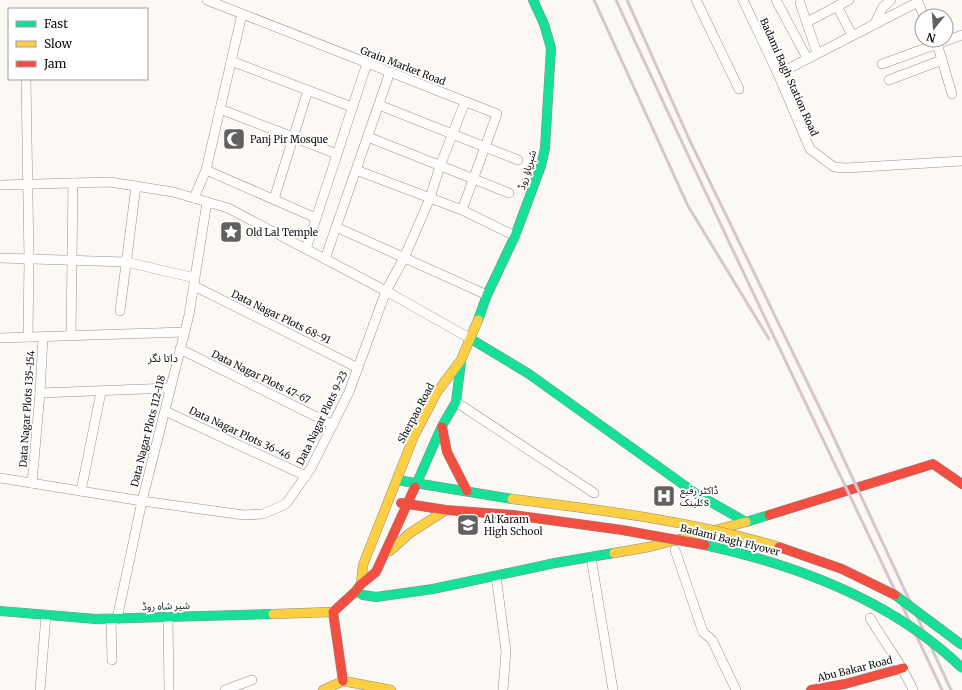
<svg xmlns="http://www.w3.org/2000/svg" width="962" height="690" font-family="Merriweather,'Noto Sans Arabic',serif">
  <style>
    .lines { fill: none; stroke-linecap: round; stroke-linejoin: round }
    .street-casing { stroke: #969492; stroke-width: 10 }
    .fast-casing { stroke: #8c8b89; stroke-width: 10 }
    .slow-casing { stroke: #8c8b89; stroke-width: 10 }
    .jam-casing { stroke: #8c8b89; stroke-width: 10 }
    .street { stroke: #fffefd; stroke-width: 9 }
    .fast { stroke: #16e098; stroke-width: 9 }
    .slow { stroke: #ffcf43; stroke-width: 9 }
    .jam { stroke: #f24e42; stroke-width: 9 }
    .rail { stroke: #d7c6cd; stroke-width: 3 }
    .fast-bridge-casing { stroke: #8c8b89; stroke-width: 10; stroke-linecap: butt }
    .slow-bridge-casing { stroke: #8c8b89; stroke-width: 10; stroke-linecap: butt }
    .jam-bridge-casing { stroke: #8c8b89; stroke-width: 10; stroke-linecap: butt }
    .fast-bridge { stroke: #16e098; stroke-width: 9 }
    .slow-bridge { stroke: #ffcf43; stroke-width: 9 }
    .jam-bridge { stroke: #f24e42; stroke-width: 9 }
    .labels { text-anchor: middle; dominant-baseline: central; stroke-width: 4; stroke-linejoin: round; paint-order: stroke }
    .street-label { font-size: 10px; fill: #0f0f0f; stroke: #fff }
    .poi-label { font-size: 10px; fill: #0f0f0f; stroke: #fff; text-anchor: start }
    .neighbourhood-label { font-size: 11px; fill: #0f0f0f; stroke: #fff }
  </style>
  <rect width="100%" height="100%" fill="#fcf8f4"/>
  <g class="lines">
    <g class="street-casing">
      <g id="street">
        <polyline points="207,0 497,114 462,210"/>
        <polyline points="696,0 739,89"/>
        <polyline points="743,0 778,74 810,149 834,167 846,168 962,161"/>
        <polyline points="776,0 807,58"/>
        <polyline points="917,0 924,16"/>
        <polyline points="800,3 817,53"/>
        <polyline points="837,6 852,35"/>
        <polyline points="807,22 849,0"/>
        <polyline points="875,23 883,7 891,0"/>
        <polyline points="935,40 939,50 952,94"/>
        <polyline points="231,61 352,107"/>
        <polyline points="882,64 962,35"/>
        <polyline points="778,74 918,2"/>
        <polyline points="26,79 29,259 28,337"/>
        <polyline points="889,80 942,60"/>
        <polyline points="379,105 518,160"/>
        <polyline points="220,109 337,154"/>
        <polyline points="368,137 509,193"/>
        <polyline points="206,170 316,218"/>
        <polyline points="356,170 462,210 515,236"/>
        <polyline points="0,185 110,182 173,192 228,208 386,291 471,339"/>
        <polyline points="194,198 206,170 242,14"/>
        <polyline points="274,199 308,90"/>
        <polyline points="336,227 487,295"/>
        <polyline points="306,249 367,63"/>
        <polyline points="0,258 126,262 195,278"/>
        <polyline points="325,259 390,72"/>
        <polyline points="194,286 358,368"/>
        <polyline points="120,311 136,186"/>
        <polyline points="71,336 73,183"/>
        <polyline points="0,338 185,332"/>
        <polyline points="180,349 333,425"/>
        <polyline points="40,393 170,388"/>
        <polyline points="456,402 594,493"/>
        <polyline points="165,411 306,476"/>
        <polyline points="0,478 142,501 244,515 263,514 286,504 311,468 349,392 386,291 404,258 430,198 440,166 465,102"/>
        <polyline points="32,483 40,393 43,337"/>
        <polyline points="81,491 101,392"/>
        <polyline points="675,550 703,632 712,640 736,690"/>
        <polyline points="591,557 613,690"/>
        <polyline points="496,576 506,651 503,690"/>
        <polyline points="168,617 169,690"/>
        <path d="M870,618C884,642 902,664 913,690"/>
        <polyline points="111,619 112,660"/>
        <polyline points="117,619 142,501 189,315 207,202"/>
        <polyline points="40,690 46,615"/>
        <polyline points="225,690 252,680"/>
      </g>
    </g>
    <g class="fast-casing">
      <g id="fast">
        <polyline points="478,320 487,295 515,236 541,166 545,148 551,48 544,24 533,0"/>
        <polyline points="471,339 529,374 695,493 746,522 769,515"/>
        <polyline points="397,480 512,499"/>
        <polyline points="415,487 442,426 456,402 461,362"/>
        <polyline points="356,591 363,595 376,597 433,589 555,563 614,553"/>
        <polyline points="0,611 96,619 273,614"/>
      </g>
    </g>
    <g class="slow-casing">
      <g id="slow">
        <polyline points="390,551 410,533 446,510"/>
        <polyline points="614,553 649,547 746,522"/>
        <polyline points="361,584 363,565 414,436 437,392 461,360 478,320"/>
        <polyline points="273,614 333,612"/>
        <polyline points="323,690 343,681 391,690"/>
      </g>
    </g>
    <g class="jam-casing">
      <g id="jam">
        <polyline points="442,427 447,452 467,491"/>
        <polyline points="401,503 446,510 513,515"/>
        <polyline points="769,515 933,464 962,484"/>
        <polyline points="343,681 333,612 356,591 361,584 376,572 415,487"/>
        <polyline points="811,690 845,684 903,668"/>
      </g>
    </g>
    <use href="#street" class="street"/>
    <use href="#fast" class="fast"/>
    <use href="#slow" class="slow"/>
    <use href="#jam" class="jam"/>
    <g class="rail">
      <polyline points="594,0 688,206 769,339"/>
      <path d="M616,0C722,232 834,460 942,690"/>
      <polyline points="627,0 690,141 828,425 951,690"/>
    </g>
    <g class="fast-bridge-casing">
      <g id="fast-bridge">
        <path d="M705,545C797,565 893,601 962,668"/>
        <polyline points="895,595 962,645"/>
      </g>
    </g>
    <g class="slow-bridge-casing">
      <path id="slow-bridge" d="M512,499C602,510 692,521 779,547"/>
    </g>
    <g class="jam-bridge-casing">
      <g id="jam-bridge">
        <polyline points="513,515 622,530 705,545"/>
        <polyline points="779,547 842,569 895,595"/>
      </g>
    </g>
    <use href="#fast-bridge" class="fast-bridge"/>
    <use href="#slow-bridge" class="slow-bridge"/>
    <use href="#jam-bridge" class="jam-bridge"/>
  </g>
  <defs>
    <g id="mosque-square" transform="scale(1.15)"><rect x="-9" y="-9" width="18" height="18" rx="4" fill="#62615f" stroke="#fff"/><path d="M3.5-4.9A6 6 0 1 0 3.5 4.9A5 5 0 1 1 3.5-4.9Z" fill="#fff"/></g>
    <g id="sight-square" transform="scale(1.15)"><rect x="-9" y="-9" width="18" height="18" rx="4" fill="#62615f" stroke="#fff"/><path d="M0-6L1.8-2.2L6-1.7L2.9 1.2L3.7 5.4L0 3.3L-3.7 5.4L-2.9 1.2L-6-1.7L-1.8-2.2Z" fill="#fff"/></g>
    <g id="hospital-square" transform="scale(1.15)"><rect x="-9" y="-9" width="18" height="18" rx="4" fill="#62615f" stroke="#fff"/><path d="M-5-5h3v3.5h4V-5h3V5h-3V1.5h-4V5h-3Z" fill="#fff"/></g>
    <g id="school-square" transform="scale(1.15)"><rect x="-9" y="-9" width="18" height="18" rx="4" fill="#62615f" stroke="#fff"/><path d="M0-5L7-2L0 1L-7-2ZM-4 1L0 2.5L4 1V4Q0 6-4 4Z" fill="#fff"/></g>
  </defs>
  <g fill-rule="evenodd">
    <use href="#mosque-square" x="234" y="139"/>
    <use href="#sight-square" x="231" y="232"/>
    <use href="#hospital-square" x="664" y="496"/>
    <use href="#school-square" x="468" y="525"/>
  </g>
  <g class="labels">
    <g class="street-label">
      <text transform="translate(403 66) rotate(21)">Grain Market Road</text>
      <text transform="translate(789 77) rotate(66)">Badami Bagh Station Road</text>
      <text transform="translate(527 170) rotate(-73)">شېرپاؤ روڈ</text>
      <text transform="translate(281 317) rotate(26)">Data Nagar Plots 68-91</text>
      <text transform="translate(261 377) rotate(26)">Data Nagar Plots 47-67</text>
      <text transform="translate(27 409) rotate(-86)">Data Nagar Plots 135-154</text>
      <text transform="translate(416 413) rotate(-62)">Sherpao Road</text>
      <text transform="translate(322 418) rotate(-64)">Data Nagar Plots 9-23</text>
      <text transform="translate(148 431) rotate(-76)">Data Nagar Plots 112-118</text>
      <text transform="translate(240 433) rotate(25)">Data Nagar Plots 36-46</text>
      <text transform="translate(730 540) rotate(14)">Badami Bagh Flyover</text>
      <text transform="translate(166 606) rotate(-2)">شیر شاہ روڈ</text>
      <text transform="translate(855 669) rotate(-14)">Abu Bakar Road</text>
    </g>
    <g class="poi-label">
      <text x="250" y="139">Panj Pir Mosque</text>
      <text x="246" y="232">Old Lal Temple</text>
      <text x="680" y="490">ڈاکٹر رفیع<tspan x="680" dy="12">کلینکs</tspan></text>
      <text x="484" y="519">Al Karam<tspan x="484" dy="12">High School</tspan></text>
    </g>
    <g class="neighbourhood-label">
      <text x="163" y="358">داتا نگر</text>
    </g>
  </g>
  <rect x="8" y="8" width="140" height="72" fill="#ffffff" stroke="#9f9f9f"/>
  <rect x="16" y="21" width="20" height="6" fill="#16e098" stroke="#9f9f9f"/>
  <text x="44" y="28" font-size="12" fill="#0f0f0f">Fast</text>
  <rect x="16" y="41" width="20" height="6" fill="#ffcf43" stroke="#9f9f9f"/>
  <text x="44" y="48" font-size="12" fill="#0f0f0f">Slow</text>
  <rect x="16" y="61" width="20" height="6" fill="#f24e42" stroke="#9f9f9f"/>
  <text x="44" y="68" font-size="12" fill="#0f0f0f">Jam</text>
  <g transform="translate(934 28) rotate(197)"><circle r="19" fill="#ffffff" stroke="#9f9f9f"/>
  <path d="M0-3L7 15L0 10L-7 15Z" fill="#62615f"/>
  <text y="-6" font-size="11" font-weight="bold" text-anchor="middle" fill="#0f0f0f">N</text>
  </g>
</svg>
